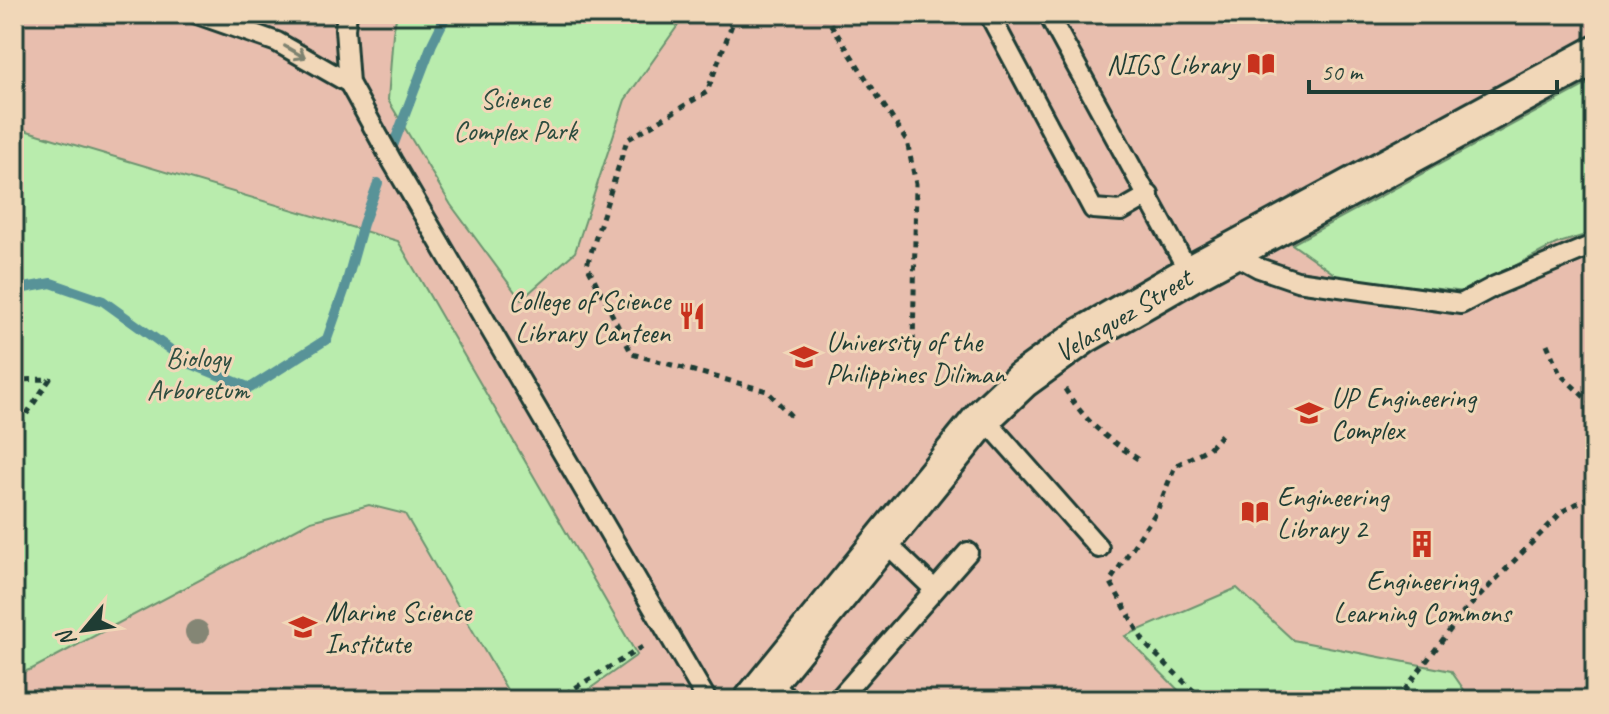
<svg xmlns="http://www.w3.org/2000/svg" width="1609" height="714" font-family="Caveat,sans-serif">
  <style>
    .built { fill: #e8beae }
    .green { fill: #b9ecad; stroke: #6c9470; stroke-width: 2 }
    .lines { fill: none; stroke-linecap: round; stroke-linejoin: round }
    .stream { stroke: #589398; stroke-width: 10 }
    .service-casing { stroke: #1f3d34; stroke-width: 24 }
    .minor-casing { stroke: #1f3d34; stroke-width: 42 }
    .path { stroke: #1f3d34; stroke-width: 5; stroke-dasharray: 6 6; stroke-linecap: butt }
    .service { stroke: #f1d7b8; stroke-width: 18 }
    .minor { stroke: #f1d7b8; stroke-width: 36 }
    .tree { fill: #848674 }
    .oneway { stroke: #7d826f }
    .labels { text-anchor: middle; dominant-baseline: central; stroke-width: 6; stroke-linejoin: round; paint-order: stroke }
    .poi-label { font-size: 28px; fill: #1f3d34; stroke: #f1d7b8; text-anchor: start }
    .park-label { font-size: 28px; fill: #2e4e40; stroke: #f1d7b8 }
    .street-label { font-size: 28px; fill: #1f3d34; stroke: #f1d7b8 }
  </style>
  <rect width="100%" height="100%" fill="#eecab4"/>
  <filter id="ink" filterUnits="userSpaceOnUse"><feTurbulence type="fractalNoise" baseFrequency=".0125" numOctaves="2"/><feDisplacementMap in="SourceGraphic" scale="16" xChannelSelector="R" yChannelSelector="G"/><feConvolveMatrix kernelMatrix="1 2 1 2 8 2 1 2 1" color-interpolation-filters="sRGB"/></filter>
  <g filter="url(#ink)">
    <rect class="built" x="14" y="14" width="1581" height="686"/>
    <g class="green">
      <polygon points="397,14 686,14 625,100 575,252 521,300 451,205 388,100 393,33"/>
      <polygon points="1595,80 1595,232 1556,244 1466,292 1340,278 1292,244"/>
      <polygon points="14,127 398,241 637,655 574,700 513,700 405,514 369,505 311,521 32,669 14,675"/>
      <polygon points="1237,588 1293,640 1451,671 1471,700 1188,700 1125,636"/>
    </g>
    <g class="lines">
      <g class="stream">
        <polyline points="393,146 432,44 447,14"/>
        <polyline points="14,290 51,283 103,301 189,363 250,388 327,339 345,288 363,224 378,183"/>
      </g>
      <g class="service-casing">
        <g id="service">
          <polyline points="197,14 277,42 349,83"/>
          <polyline points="347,14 345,29 349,83 392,161 707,700"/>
          <polyline points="989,14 1093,209 1121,211 1149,195"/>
          <polyline points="1048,14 1190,274"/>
          <polyline points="1231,253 1259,268 1297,281 1461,304 1495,286 1595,244"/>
          <polyline points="983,417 1099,548"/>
          <polyline points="884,541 934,589"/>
          <polyline points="768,681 790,700"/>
          <polyline points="838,700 968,552"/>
        </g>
      </g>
      <g class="minor-casing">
        <polyline id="minor" points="753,700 983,417 1022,380 1084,335 1190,274 1595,55"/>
      </g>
      <g class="path">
        <polyline points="736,14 707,92 627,140 587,265 632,354 767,391 793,418"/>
        <polyline points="824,14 907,141 916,184 913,349"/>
        <polyline points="1547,344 1560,374 1595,407"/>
        <polyline points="14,380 50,379 14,433"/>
        <path d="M1065,389C1085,422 1106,438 1138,459"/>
        <polyline points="555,700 646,645"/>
        <polyline points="1203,700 1145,644 1110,581 1157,511 1175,466 1209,448 1223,433"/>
        <polyline points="1397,700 1463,613 1563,511 1595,494"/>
      </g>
      <use href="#service" class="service"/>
      <use href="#minor" class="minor"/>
    </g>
    <circle class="tree" cx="197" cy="632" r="12"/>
    <defs><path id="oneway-shaft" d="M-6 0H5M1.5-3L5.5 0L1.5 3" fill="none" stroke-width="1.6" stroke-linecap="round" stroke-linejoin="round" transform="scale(2)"/></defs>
    <use class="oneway" href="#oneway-shaft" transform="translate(295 52) rotate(30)"/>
  </g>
  <defs>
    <g id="library-bare" transform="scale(2.16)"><path d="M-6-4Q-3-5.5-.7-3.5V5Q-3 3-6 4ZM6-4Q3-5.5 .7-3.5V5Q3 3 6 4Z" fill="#c8321e" stroke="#f1d7b8" stroke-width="2.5" paint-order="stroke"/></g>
    <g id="restaurant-bare" transform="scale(2.16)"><path d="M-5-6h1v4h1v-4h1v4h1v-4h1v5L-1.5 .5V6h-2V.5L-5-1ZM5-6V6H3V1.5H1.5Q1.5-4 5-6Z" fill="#c8321e" stroke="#f1d7b8" stroke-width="2.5" paint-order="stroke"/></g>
    <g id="university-bare" transform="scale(2.16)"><path d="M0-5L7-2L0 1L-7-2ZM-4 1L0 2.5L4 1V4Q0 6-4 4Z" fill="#c8321e" stroke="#f1d7b8" stroke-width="2.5" paint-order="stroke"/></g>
    <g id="building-bare" transform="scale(2.16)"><path d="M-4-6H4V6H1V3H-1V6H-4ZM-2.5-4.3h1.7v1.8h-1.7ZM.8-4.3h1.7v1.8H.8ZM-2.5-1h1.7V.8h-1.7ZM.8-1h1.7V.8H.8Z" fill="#c8321e" stroke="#f1d7b8" stroke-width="2.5" paint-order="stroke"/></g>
  </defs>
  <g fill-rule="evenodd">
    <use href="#library-bare" x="1261" y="64"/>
    <use href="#restaurant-bare" x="692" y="316"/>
    <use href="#university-bare" x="804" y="357"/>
    <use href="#university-bare" x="1309" y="413"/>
    <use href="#library-bare" x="1255" y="512"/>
    <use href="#building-bare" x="1422" y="544"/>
    <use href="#university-bare" x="303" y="627"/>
  </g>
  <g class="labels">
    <g class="poi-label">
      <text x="1239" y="64" text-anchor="end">NIGS Library</text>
      <text x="670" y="300" text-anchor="end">College of Science<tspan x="670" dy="32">Library Canteen</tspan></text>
      <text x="826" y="341">University of the<tspan x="826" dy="32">Philippines Diliman</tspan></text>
      <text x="1331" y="397">UP Engineering<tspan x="1331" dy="32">Complex</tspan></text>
      <text x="1277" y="496">Engineering<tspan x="1277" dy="32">Library 2</tspan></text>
      <text x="1422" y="580" text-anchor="middle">Engineering<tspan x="1422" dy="32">Learning Commons</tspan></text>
      <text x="325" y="611">Marine Science<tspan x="325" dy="32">Institute</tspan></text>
    </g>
    <g class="park-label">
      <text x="515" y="98">Science<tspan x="515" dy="32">Complex Park</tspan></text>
      <text x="198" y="357">Biology<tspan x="198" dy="32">Arboretum</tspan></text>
    </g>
    <g class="street-label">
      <text transform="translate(1123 315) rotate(-31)">Velasquez Street</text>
    </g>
  </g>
  <rect width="1609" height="714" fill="none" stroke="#f1d7b8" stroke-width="48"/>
  <rect x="24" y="24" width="1561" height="666" fill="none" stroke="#1f3d34" stroke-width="3" filter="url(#ink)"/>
  <g transform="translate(84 630) rotate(241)" stroke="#f1d7b8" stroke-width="6" paint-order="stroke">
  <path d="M0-6L14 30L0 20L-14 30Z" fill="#1f3d34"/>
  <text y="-12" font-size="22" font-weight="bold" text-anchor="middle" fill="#1f3d34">N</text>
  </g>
  <path d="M1309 80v12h248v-12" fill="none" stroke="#1f3d34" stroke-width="4"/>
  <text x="1321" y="80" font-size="24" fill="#1f3d34" stroke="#f1d7b8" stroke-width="6" paint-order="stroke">50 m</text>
</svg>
